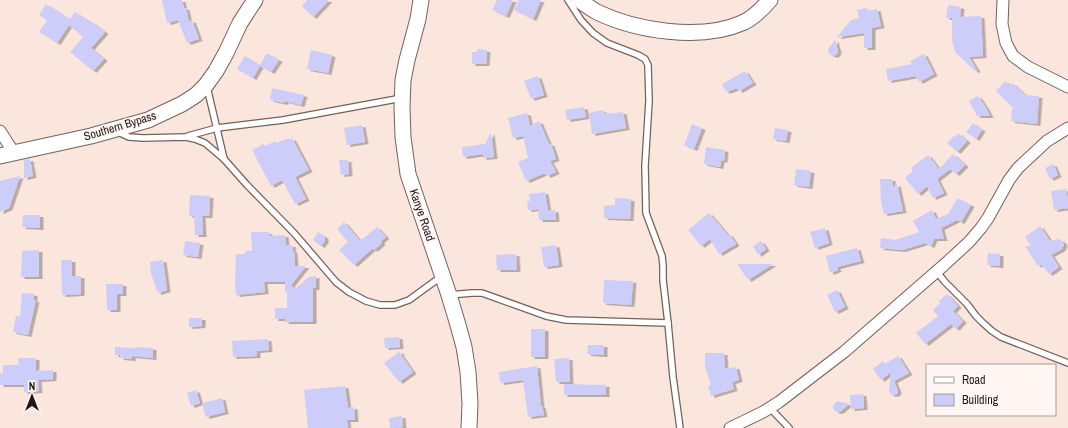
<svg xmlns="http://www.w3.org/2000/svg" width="1068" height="428" font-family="'Archivo Narrow',sans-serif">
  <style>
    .building { fill: #cdcdf9; filter: url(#shadow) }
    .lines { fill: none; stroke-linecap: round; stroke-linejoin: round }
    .lane-casing { stroke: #73615a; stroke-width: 8 }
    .street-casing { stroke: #73615a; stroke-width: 13 }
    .secondary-casing { stroke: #73615a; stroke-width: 17 }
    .lane { stroke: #fff; stroke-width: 5.5 }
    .street { stroke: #fff; stroke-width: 11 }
    .secondary { stroke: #fff; stroke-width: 15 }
    .labels { text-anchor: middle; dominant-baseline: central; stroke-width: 3; stroke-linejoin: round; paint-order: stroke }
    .street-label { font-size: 12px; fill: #1f1815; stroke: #fff6f3 }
  </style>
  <defs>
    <filter id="shadow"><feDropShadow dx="3.5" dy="2" stdDeviation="0" flood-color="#0004"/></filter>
  </defs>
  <rect width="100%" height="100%" fill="#fbe6de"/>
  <g class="building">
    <polygon points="162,0 182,0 184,8 186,8 189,22 192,20 199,39 187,43 178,20 167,23"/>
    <polygon points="307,0 329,0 313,17 302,6"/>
    <polygon points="497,0 513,0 506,16 492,10"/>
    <polygon points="519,0 541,0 533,19 514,10"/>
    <polygon points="46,4 70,19 75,12 91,22 92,22 105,32 91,48 104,59 93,71 70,52 83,37 69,25 57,43 39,32 47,20 39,15"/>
    <polygon points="948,5 961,7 960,17 981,16 983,56 969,57 977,70 975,71 955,52 952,40 952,18 946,18"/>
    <polygon points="867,8 868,11 877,9 881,26 872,28 872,48 864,48 864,33 837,37 851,20 859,18 857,10"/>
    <polygon points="835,40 838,51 837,54 834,56 829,54 828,49"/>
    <polygon points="478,49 487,50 486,64 472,64 472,52 477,52"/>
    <polygon points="311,50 332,55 328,73 307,69"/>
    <polygon points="267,53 279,60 271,72 260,66 253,78 237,69 245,56 260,65"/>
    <polygon points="924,54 934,74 919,82 916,76 888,81 886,69 912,64 910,61"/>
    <polygon points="745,71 753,83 739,91 737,88 726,92 722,84"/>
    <polygon points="538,76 544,95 531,99 524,81"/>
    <polygon points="1005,81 1010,86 1012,83 1025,95 1039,96 1037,124 1011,121 1012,109 1014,109 996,91"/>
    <polygon points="272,88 304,95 301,105 285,101 284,103 270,100"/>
    <polygon points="978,96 986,108 990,116 977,116 969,101"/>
    <polygon points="584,107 586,117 567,120 565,110"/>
    <polygon points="603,110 604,114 623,112 626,128 592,134 589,113"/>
    <polygon points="527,113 530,126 539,121 549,144 551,144 556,159 550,161 556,172 547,176 545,173 526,181 518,162 528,158 523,136 513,138 508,118"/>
    <polygon points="973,123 982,130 976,139 966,132"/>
    <polygon points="692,124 702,128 694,149 684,145"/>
    <polygon points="362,125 365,142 347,145 344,128"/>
    <polygon points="775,128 788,130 786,141 773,139"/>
    <polygon points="491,132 494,157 483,158 483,154 463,157 462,147 485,144"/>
    <polygon points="958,133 967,141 957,152 947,143 954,136 955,137"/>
    <polygon points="289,138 289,140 292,138 309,170 295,177 306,199 295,204 282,180 271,186 252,150 263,144 265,146 275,141 276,143"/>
    <polygon points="706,147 725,150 724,161 721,160 720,167 704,164"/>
    <polygon points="953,154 965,165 956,174 950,169 937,179 944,193 933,198 927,186 918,194 905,178 913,171 911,168 928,155 939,169"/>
    <polygon points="30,159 33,176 24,178 24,160"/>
    <polygon points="339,160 348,160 349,174 341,175"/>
    <polygon points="1053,164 1058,175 1050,179 1045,168"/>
    <polygon points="796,169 811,171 809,187 794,185"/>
    <polygon points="20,176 9,208 0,212 0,181"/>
    <polygon points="880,179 892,179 893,187 897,184 903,211 884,214 880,197 881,197"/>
    <polygon points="1066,189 1067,195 1068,195 1068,208 1054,210 1051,191"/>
    <polygon points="545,192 548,211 555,210 556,220 539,220 538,209 528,210 527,201 530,201 529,194"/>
    <polygon points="190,195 210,196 209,216 202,216 203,235 195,235 194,216 189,216"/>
    <polygon points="615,198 631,199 630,219 604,218 604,206 615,205"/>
    <polygon points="957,199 960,199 971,205 961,222 957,220 941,228 944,239 934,239 931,246 925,243 902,250 880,248 881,238 895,240 919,232 913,221 932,210 936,219 948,214"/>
    <polygon points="709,213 728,235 729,234 736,244 719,254 710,239 701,246 688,230"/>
    <polygon points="23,215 40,215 40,228 22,227"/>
    <polygon points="344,222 360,241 377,227 386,237 381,241 382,243 374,250 373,248 354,265 339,250 348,242 337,229"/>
    <polygon points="1040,226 1050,241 1059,239 1062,241 1064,244 1062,249 1051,255 1059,267 1049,274 1041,264 1038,266 1025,246 1031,246 1025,237"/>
    <polygon points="825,228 829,243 815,248 810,232"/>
    <polygon points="251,232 269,232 269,236 285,235 286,245 292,245 293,251 294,251 295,266 306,266 291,285 295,289 309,277 316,276 316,288 313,288 313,322 285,322 286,319 275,319 275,308 287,308 287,291 285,293 285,282 264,282 265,292 236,295 235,284 236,254 245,254 245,251 252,251"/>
    <polygon points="318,232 325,237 325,241 321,246 313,240"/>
    <polygon points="185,241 200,243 198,257 183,255"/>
    <polygon points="761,241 766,249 758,255 753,246"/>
    <polygon points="556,245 559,265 544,267 541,247"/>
    <polygon points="857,248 861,261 837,267 838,270 830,273 826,256"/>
    <polygon points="39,250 39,277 21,277 22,251"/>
    <polygon points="988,253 1000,254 1000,266 987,265"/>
    <polygon points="516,254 517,270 497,270 496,255"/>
    <polygon points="61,260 72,260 72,276 81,276 81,294 62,295"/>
    <polygon points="163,260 167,290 158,293 151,274 150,262"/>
    <polygon points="737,264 773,264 748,280"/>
    <polygon points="604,280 633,281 631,305 603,303"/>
    <polygon points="106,284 123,284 123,294 117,294 117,310 107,310"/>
    <polygon points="837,290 845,307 835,312 827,295"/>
    <polygon points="22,293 34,294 34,301 36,300 28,335 13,332 16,316 20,317"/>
    <polygon points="947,294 958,306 953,311 963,321 956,329 951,324 925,344 916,333 938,316 933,310 940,303 939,301"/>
    <polygon points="189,318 202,318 202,326 189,327"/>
    <rect x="531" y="329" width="14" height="28"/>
    <polygon points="399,337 400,347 385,348 384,338"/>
    <polygon points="268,339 269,350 257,351 257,356 233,357 232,341"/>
    <polygon points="588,345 604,345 604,355 587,354"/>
    <polygon points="115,347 137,348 137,347 153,348 153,358 132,356 132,359 120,358 120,355 115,355"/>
    <polygon points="400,351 401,355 413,372 399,382 384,363"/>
    <polygon points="705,353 724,353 725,369 736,367 739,380 732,382 734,389 711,396 708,386 711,385 706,369 705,369"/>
    <polygon points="898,356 909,373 894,381 898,391 897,394 893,395 890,394 889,391 891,372 881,380 873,369 883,361 885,364"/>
    <polygon points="18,358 36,358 36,371 53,370 53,379 38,380 39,391 24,392 24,385 0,385 0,373 3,373 3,365 19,365"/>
    <polygon points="569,358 570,382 556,382 554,359"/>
    <polygon points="537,366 541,406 542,406 544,415 528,417 523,380 500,383 499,372"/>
    <polygon points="564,384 606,385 606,395 564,395"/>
    <polygon points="345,386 348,408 354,407 355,420 347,420 348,428 308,428 304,390"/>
    <polygon points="196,390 200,403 191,406 187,393"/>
    <polygon points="863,394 864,408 851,409 850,395"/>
    <polygon points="222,398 225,412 206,417 202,403"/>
    <polygon points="838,401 849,404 841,411 838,412 835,411 833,408 834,404"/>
    <polygon points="402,416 403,427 390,428 389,418"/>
  </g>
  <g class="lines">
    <g class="lane-casing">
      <g id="lane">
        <polyline points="568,0 581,20 593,33 607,43 638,55 645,59 648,65 649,101 645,166 646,213 662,256 663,266 663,280 668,323 673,377 680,428"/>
        <polyline points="207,87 224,159"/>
        <polyline points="118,132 129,137 143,138 186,137 195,139 205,143 224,159 247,185 294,233 336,282 349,292 366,301 380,305 395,305 409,300 442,276"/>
        <polyline points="188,136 217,128 283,120 402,98"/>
        <polyline points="937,272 945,282 967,304 976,316 983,323 992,331 1001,337 1068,363"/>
        <polyline points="449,295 472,293 482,293 546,316 566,320 668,323"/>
        <polyline points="770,408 789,428"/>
      </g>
    </g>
    <g class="street-casing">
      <g id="street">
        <polyline points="1003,0 1002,24 1006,43 1013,56 1028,67 1068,87"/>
        <polyline points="0,131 14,153"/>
        <polyline points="730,428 763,412 779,402 844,352 944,265 969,242 981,228 988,218 1009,180 1018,168 1047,141 1068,128"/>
      </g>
    </g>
    <g class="secondary-casing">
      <g id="secondary">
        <polyline points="421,0 418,19 407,60 403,80 402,107 403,137 408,174 449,295 458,325 464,347 468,372 470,403 469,428"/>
        <path d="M579,0C585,4 591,9 597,12C636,31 701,41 742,23C752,19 763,8 770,0"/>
        <polyline points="0,156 91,136 148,120 182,104 196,95 206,85 216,71 226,53 240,23 255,0"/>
      </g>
    </g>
    <use href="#lane" class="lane"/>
    <use href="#street" class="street"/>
    <use href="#secondary" class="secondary"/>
  </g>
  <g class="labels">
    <g class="street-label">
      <text transform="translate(120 126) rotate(-17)">Southern Bypass</text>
      <text transform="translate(422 215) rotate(71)">Kanye Road</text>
    </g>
  </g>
  <rect x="926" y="364" width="130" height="52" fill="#fff6f3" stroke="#a59d9a"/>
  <rect x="934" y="377" width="20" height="6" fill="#ffffff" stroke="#a59d9a"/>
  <text x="962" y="384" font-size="12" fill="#1f1815">Road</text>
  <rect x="934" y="394" width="20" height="12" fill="#cdcdf9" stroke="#a59d9a"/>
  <text x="962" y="404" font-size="12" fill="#1f1815">Building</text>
  <g transform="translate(32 396)" stroke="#fff6f3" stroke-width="3" paint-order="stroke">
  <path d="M0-3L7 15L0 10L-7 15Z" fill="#1f1815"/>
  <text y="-6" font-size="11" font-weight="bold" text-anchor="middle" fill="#1f1815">N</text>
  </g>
</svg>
